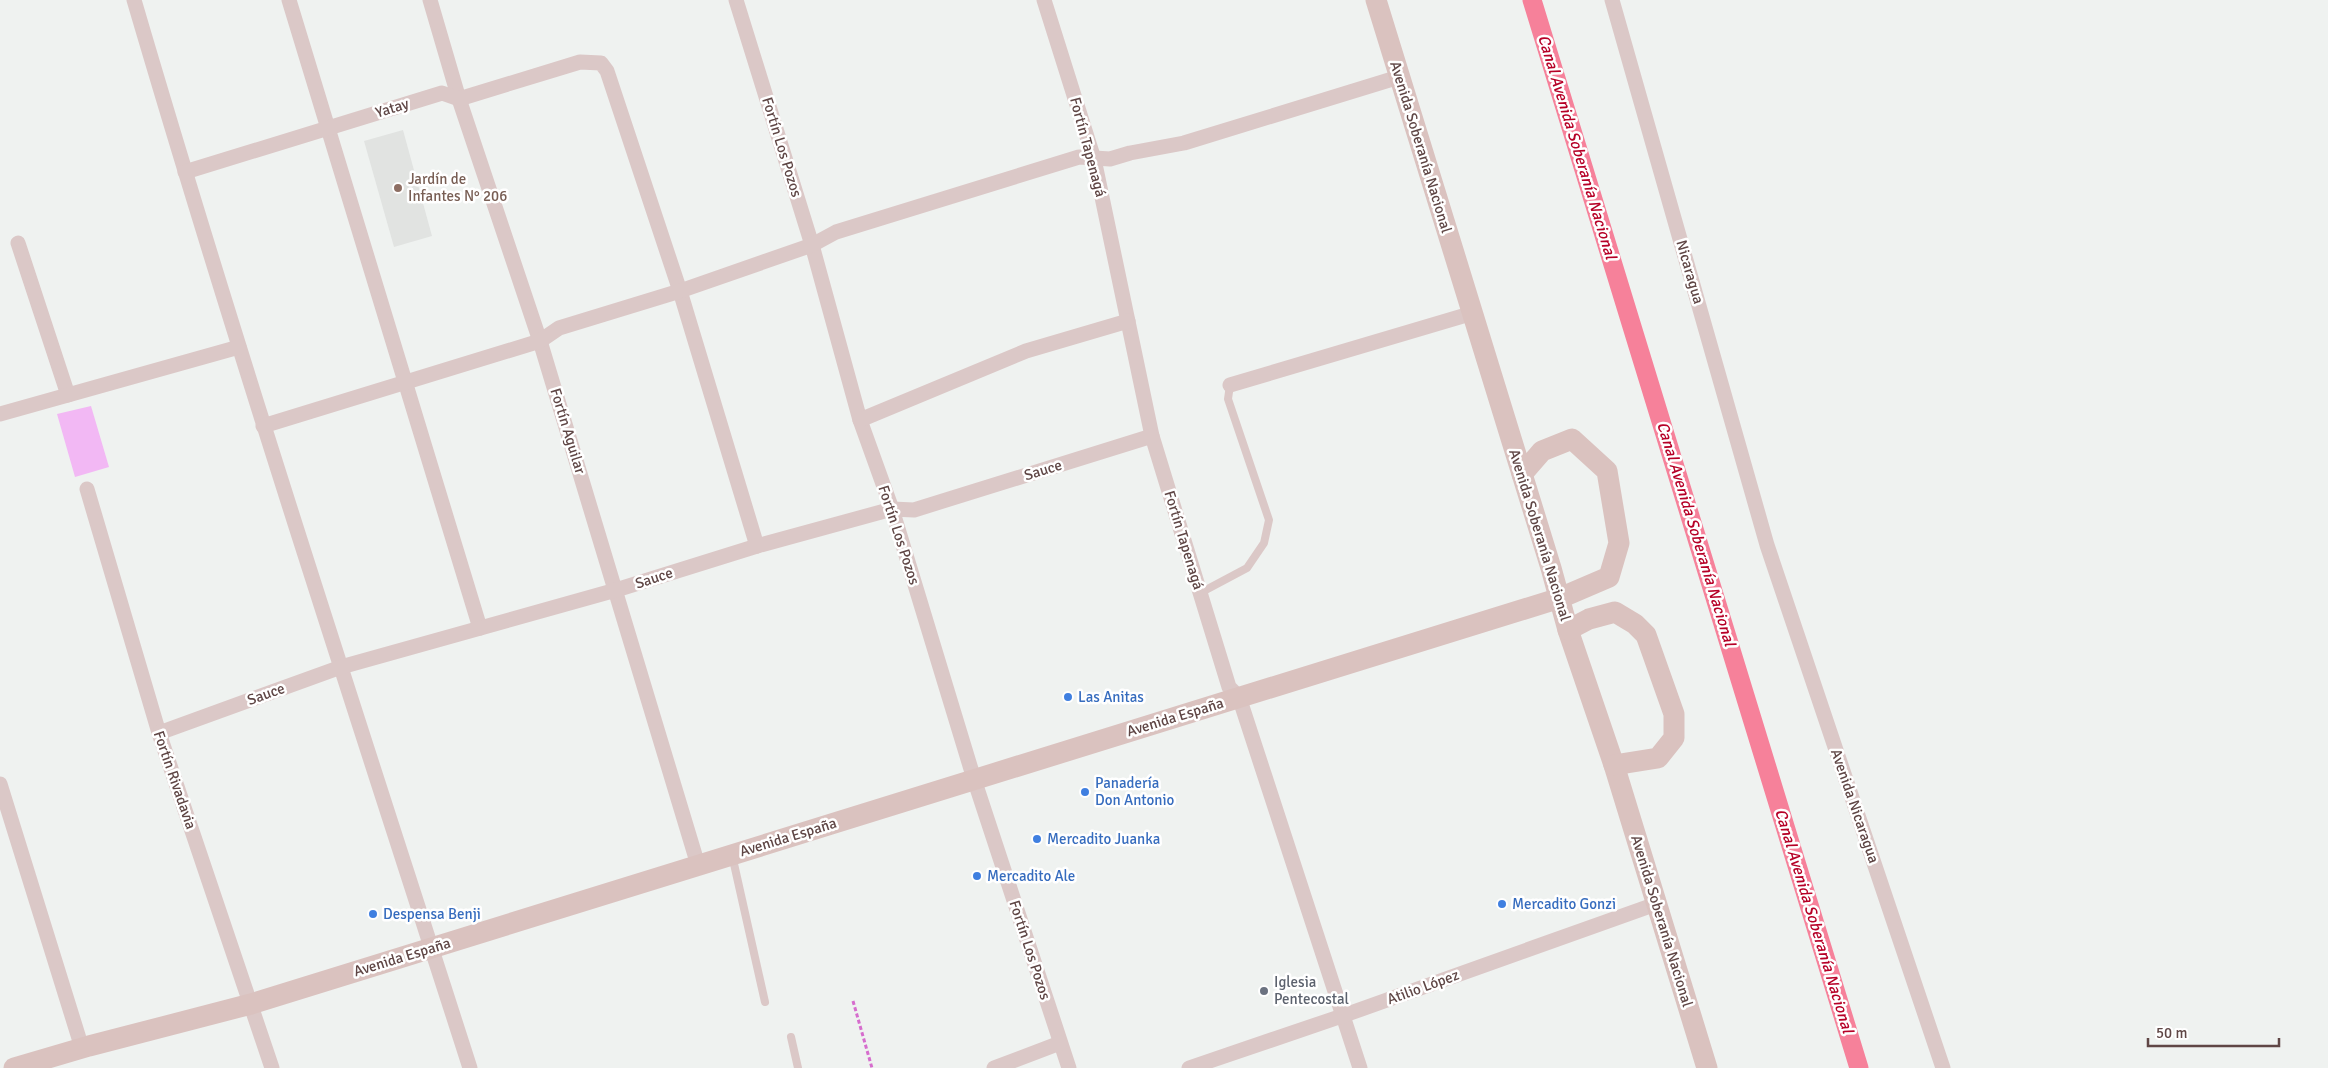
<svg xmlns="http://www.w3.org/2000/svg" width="2328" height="1068" font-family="Signika,sans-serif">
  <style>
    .education { fill: #e1e3e1 }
    .green { fill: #f2b8f4 }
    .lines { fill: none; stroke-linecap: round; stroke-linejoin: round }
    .canal { stroke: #f6819a; stroke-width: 19 }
    .path { stroke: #d66dcd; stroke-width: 3; stroke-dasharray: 4 2.5; stroke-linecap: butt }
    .service { stroke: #dbc8c7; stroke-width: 8 }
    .minor { stroke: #dbc8c7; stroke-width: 15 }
    .secondary { stroke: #dac2bf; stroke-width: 21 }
    .education-dot { fill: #8d6e63; stroke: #fff; stroke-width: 2 }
    .shop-dot { fill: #3f7fe0; stroke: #fff; stroke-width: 2 }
    .worship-dot { fill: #6b7280; stroke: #fff; stroke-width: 2 }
    .labels { text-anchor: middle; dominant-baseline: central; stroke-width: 5; stroke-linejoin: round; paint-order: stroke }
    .street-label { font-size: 15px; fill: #5f4645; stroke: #fff }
    .education-label { font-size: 15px; fill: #785e54; stroke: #fff; text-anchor: start }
    .shop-label { font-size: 15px; fill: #366cbe; stroke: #fff; text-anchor: start }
    .worship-label { font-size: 15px; fill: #5b616d; stroke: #fff; text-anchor: start }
    .water-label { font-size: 16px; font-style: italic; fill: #b60027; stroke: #fff }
  </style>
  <rect width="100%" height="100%" fill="#eff2f0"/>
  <polygon class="education" points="403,130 432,236 394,247 364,141"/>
  <polygon class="green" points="91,406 109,467 75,477 57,414"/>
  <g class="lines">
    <polyline class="canal" points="1532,0 1859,1068"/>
    <polyline class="path" points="853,1001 872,1068"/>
    <g class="service">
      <polyline points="1200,593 1247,568 1264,543 1269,520 1228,399 1230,385"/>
      <polyline points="732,855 765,1002"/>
      <polyline points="791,1037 798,1068"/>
    </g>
    <g class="minor">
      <path d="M134,0C239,358 356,713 470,1068"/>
      <polyline points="289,0 480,628"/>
      <polyline points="430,0 459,99 540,341 698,865"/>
      <polyline points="736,0 812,245 860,420 892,509 974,779 1069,1068"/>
      <polyline points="1044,0 1094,159 1152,436 1229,687 1239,697 1360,1068"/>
      <polyline points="1612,0 1767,545 1943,1068"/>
      <polyline points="185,172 442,93 459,99 580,62 601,63 607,71 680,291 757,546"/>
      <polyline points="18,243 68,395"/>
      <polyline points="1230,385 1473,313"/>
      <polyline points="0,414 239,347"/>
      <polyline points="860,420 1026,351 1128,321"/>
      <polyline points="263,426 540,341 559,328 680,291 812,245 836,232 1079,157 1110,159 1130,153 1184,143 1399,77"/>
      <polyline points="87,489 159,733 272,1068"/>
      <polyline points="159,733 341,667 616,590 757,546 892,509 914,510 1152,436"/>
      <polyline points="0,784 82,1048"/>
      <polyline points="994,1068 1060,1043"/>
      <polyline points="1189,1068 1342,1016 1656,904"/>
    </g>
    <g class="secondary">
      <polyline points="1376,0 1551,568 1568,630 1614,765 1707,1068"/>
      <polyline points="1568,630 1589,619 1615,612 1635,624 1646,635 1674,714 1674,738 1658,758 1614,765"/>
      <polyline points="14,1068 89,1046 251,1004 1560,598 1609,577 1619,543 1607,471 1572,439 1542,451 1522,474"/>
    </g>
  </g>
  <circle class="education-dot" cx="398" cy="188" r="5"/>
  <g class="shop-dot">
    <circle cx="1068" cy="697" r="5"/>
    <circle cx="1085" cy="792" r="5"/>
    <circle cx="1037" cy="839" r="5"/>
    <circle cx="977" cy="876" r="5"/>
    <circle cx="1502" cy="904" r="5"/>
    <circle cx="373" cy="914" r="5"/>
  </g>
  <circle class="worship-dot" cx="1264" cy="991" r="5"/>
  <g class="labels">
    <g class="street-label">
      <text transform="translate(392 108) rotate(-17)">Yatay</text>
      <text transform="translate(782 147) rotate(73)">Fortín Los Pozos</text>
      <text transform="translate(1088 147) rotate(75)">Fortín Tapenagá</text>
      <text transform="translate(1421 147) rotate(73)">Avenida Soberanía Nacional</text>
      <text transform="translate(1690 272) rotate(74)">Nicaragua</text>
      <text transform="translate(568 431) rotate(73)">Fortín Aguilar</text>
      <text transform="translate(1043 470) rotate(-17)">Sauce</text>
      <text transform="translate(899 535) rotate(72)">Fortín Los Pozos</text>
      <text transform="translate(1540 535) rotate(73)">Avenida Soberanía Nacional</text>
      <text transform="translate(1184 540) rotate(73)">Fortín Tapenagá</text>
      <text transform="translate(654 578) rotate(-18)">Sauce</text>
      <text transform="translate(266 694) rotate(-20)">Sauce</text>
      <text transform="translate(1175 717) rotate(-17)">Avenida España</text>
      <text transform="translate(175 780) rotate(71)">Fortín Rivadavia</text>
      <text transform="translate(1855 806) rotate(71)">Avenida Nicaragua</text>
      <text transform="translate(788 837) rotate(-17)">Avenida España</text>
      <text transform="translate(1662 921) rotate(73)">Avenida Soberanía Nacional</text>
      <text transform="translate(1030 950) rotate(72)">Fortín Los Pozos</text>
      <text transform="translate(402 957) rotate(-17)">Avenida España</text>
      <text transform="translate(1423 987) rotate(-20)">Atilio López</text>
    </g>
    <g class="education-label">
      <text x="408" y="179">Jardín de<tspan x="408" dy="17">Infantes N° 206</tspan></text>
    </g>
    <g class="shop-label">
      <text x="1078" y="697">Las Anitas</text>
      <text x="1095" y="783">Panadería<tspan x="1095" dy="17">Don Antonio</tspan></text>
      <text x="1047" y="839">Mercadito Juanka</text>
      <text x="987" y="876">Mercadito Ale</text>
      <text x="1512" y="904">Mercadito Gonzi</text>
      <text x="383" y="914">Despensa Benji</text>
    </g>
    <g class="worship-label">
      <text x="1274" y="982">Iglesia<tspan x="1274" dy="17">Pentecostal</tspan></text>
    </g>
    <g class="water-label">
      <text transform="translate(1577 147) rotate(73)">Canal Avenida Soberanía Nacional</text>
      <text transform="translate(1696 534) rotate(73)">Canal Avenida Soberanía Nacional</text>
      <text transform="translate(1814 921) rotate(73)">Canal Avenida Soberanía Nacional</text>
    </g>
  </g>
  <path d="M2148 1038v8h131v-8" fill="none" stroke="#5f4645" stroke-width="2.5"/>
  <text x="2156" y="1038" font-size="15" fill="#5f4645" stroke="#ffffff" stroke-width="4" paint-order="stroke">50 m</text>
</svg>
